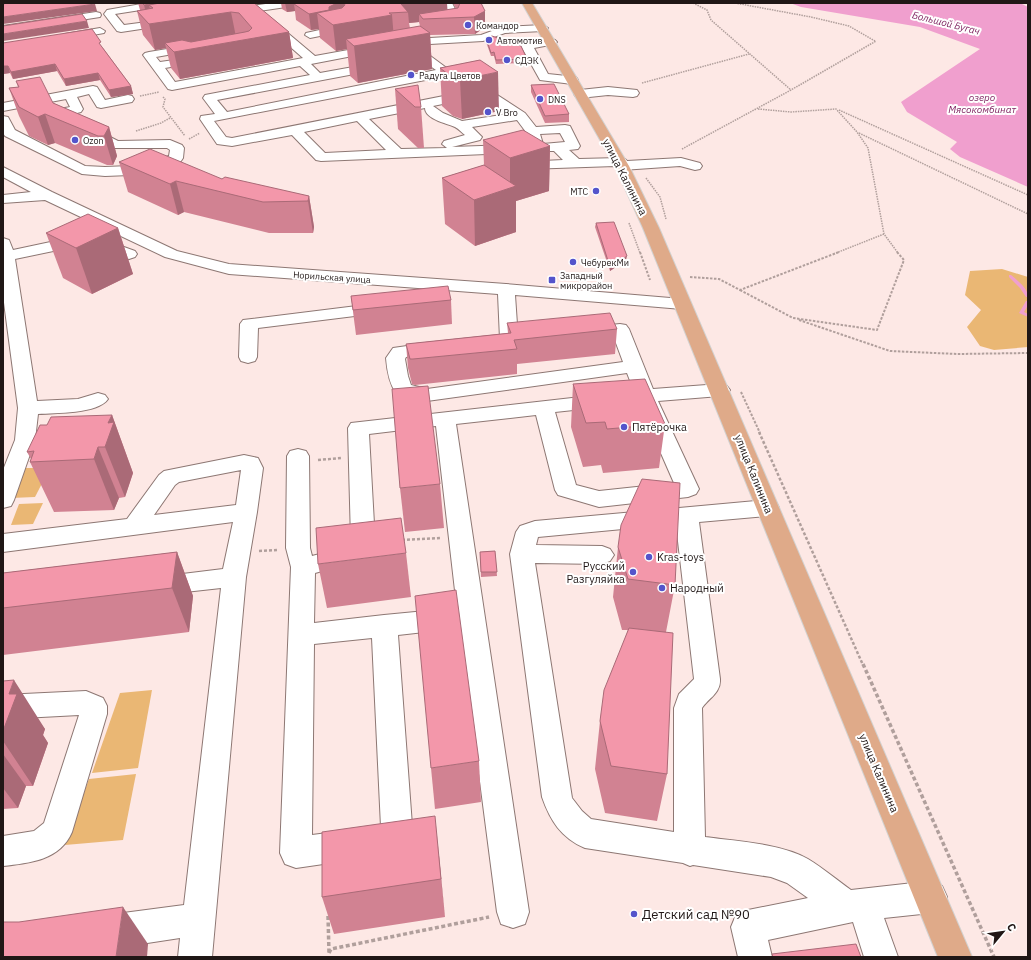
<svg xmlns="http://www.w3.org/2000/svg" width="1031" height="960" font-family="'IBM Plex Sans',sans-serif">
  <style>
    .green { fill: #eab774 }
    .water { fill: #f09fce }
    .lines { fill: none; stroke-linecap: round; stroke-linejoin: round }
    .stream { fill: #f09fce; fill-rule: evenodd }
    .minor-casing { stroke: #8d7773; stroke-width: 2 }
    .major-casing { stroke: #d2d1d0; stroke-width: 2 }
    .path-far3 { stroke: #b09f9c; stroke-width: 1.5; stroke-dasharray: 1.5 1; stroke-linecap: butt }
    .path-far2 { stroke: #b09f9c; stroke-width: 2; stroke-dasharray: 2.5 1.5; stroke-linecap: butt }
    .path-far1 { stroke: #b09f9c; stroke-width: 2.5; stroke-dasharray: 3 2; stroke-linecap: butt }
    .path { stroke: #b09f9c; stroke-width: 3.5; stroke-dasharray: 4 2.5; stroke-linecap: butt }
    .minor { fill: #fff; fill-rule: evenodd }
    .major { fill: #dfaa89; fill-rule: evenodd }
    .wall { fill: #d18292; fill-rule: evenodd }
    .shaded-wall { fill: #aa6a77 }
    .building { fill: #f397aa; stroke: #aa6a77 }
    .poi-dot { fill: #5454cb; stroke: #fff; stroke-width: 1.5 }
    .labels { text-anchor: middle; dominant-baseline: central; stroke-width: 4; stroke-linejoin: round; paint-order: stroke }
    .far-poi-label { font-size: 9px; fill: #201716; stroke: #fff; text-anchor: start }
    .far-street-label { font-size: 9px; fill: #201716; stroke: #fff }
    .far-water-label { font-size: 10px; font-style: italic; fill: #7c1f5d; stroke: #fff }
    .street-label { font-size: 11px; fill: #201716; stroke: #fff }
    .poi-label { font-size: 11px; fill: #201716; stroke: #fff; text-anchor: start }
    .near-poi-label { font-size: 13px; fill: #201716; stroke: #fff; text-anchor: start }
  </style>
  <rect width="100%" height="100%" fill="#fde8e5"/>
  <g class="green">
    <polygon points="1002,269 1028,277 1028,347 994,350 980,346 967,327 981,310 965,295 970,271"/>
    <polygon points="24,468 50,468 35,497 11,498"/>
    <polygon points="43,503 33,524 11,525 19,504"/>
    <polygon points="152,690 138,768 92,773 120,693"/>
    <polygon points="136,774 123,840 65,845 89,779"/>
  </g>
  <polygon class="water" points="790,3 1020,3 1028,7 1028,187 960,157 950,149 957,142 907,112 901,102 980,49 920,27 801,7"/>
  <g class="lines">
    <g class="stream">
      <path d="M1009,275H1011C1018,281 1028,288 1028,297H1026L1020,288L1009,277Z"/>
      <polygon points="1026,301 1028,301 1028,305 1024,312 1028,314 1028,317 1019,313"/>
    </g>
    <g class="minor-casing">
      <g id="minor">
        <polygon points="147,3 171,3 166,6 115,14 124,25 170,19 175,22 174,24 121,32 117,31 104,14 107,10"/>
        <polygon points="272,3 298,3 293,6 231,15 226,12 231,9"/>
        <polygon points="444,3 452,3 460,19 457,24 437,27 433,26 432,24 433,22 450,19"/>
        <polygon points="96,12 100,13 101,15 100,17 3,32 3,26"/>
        <path d="M267,18L271,19L315,56L420,37L430,38L481,35L503,27L543,25L548,28L543,31L505,33L483,41L430,44L420,43L311,64L320,73L425,54L429,55L452,72L450,74L446,76L214,121L226,137L232,138L484,88L488,89L525,113L536,127L565,125L570,126L580,146L578,149L569,150L579,159L620,158L625,159L627,161L681,158L700,163L702,166L700,169L695,170L680,166L622,170L617,169L615,166L527,169L522,168L520,165L522,162L563,160L554,151H533L526,132L517,120L472,127L482,137L480,140L452,147L512,145L517,146L519,149L517,152L512,153L321,161L316,160L292,135L232,146L217,144L200,119L201,116L215,114L203,98L205,95L310,75L300,66L172,90L168,89L143,55L145,53L149,52L197,44L201,45L203,47L201,49L156,57L160,62L188,58L204,60L206,62L204,64H188L165,68L175,82L303,58L263,23L262,21L263,19ZM423,61L436,70L227,112L217,100ZM482,96L508,114L462,121L443,113L433,106ZM425,108C425,119 446,123 455,127C459,129 462,133 465,135L444,141L442,144L447,148L401,149L369,119ZM357,121L386,150L325,153L304,132ZM560,133L565,142L543,144L540,134Z"/>
        <polygon points="339,20 344,23 343,25 346,29 345,31 310,38 305,35 306,33 333,27 332,25 335,21"/>
        <polygon points="100,28 105,31 104,33 65,40 60,37 65,34"/>
        <polygon points="551,39 555,40 557,42 555,44 534,48 548,74 576,77 578,80 576,83 572,84 540,80 521,46 527,43"/>
        <polygon points="93,86 97,87 105,100 128,95 132,96 134,99 132,102 101,108 97,107 89,94 77,97 83,109 81,112 69,115 75,119 118,141 170,140 182,145 184,148 183,158 181,161 159,169 130,175 105,176 82,174 5,136 3,133 3,116 8,117 15,130 85,166 105,167 130,166 150,162 169,156 170,150 167,148 111,148 65,125 54,113 55,110 70,107 66,99 3,111 3,103"/>
        <polygon points="608,87 637,90 639,93 637,96 633,97 608,95 580,98 576,97 574,94 576,91 580,90"/>
        <polygon points="3,167 52,192 177,251 229,264 506,284 682,299 688,300 691,304 688,308 682,309 515,295 518,339 516,343 509,345 502,343 500,339 498,294 229,274 165,257 45,200 3,203 3,195 31,192 3,177"/>
        <path d="M88,234L135,251L137,254L135,257L129,259L87,244L15,259L37,401L78,399L98,393L105,395L108,399C98,414 55,413 38,414L35,440L14,500L11,506L3,508V470L15,440L18,408L3,295V238L9,240L13,250Z"/>
        <polygon points="381,303 387,304 390,308 387,312 258,328 257,357 255,361 248,363 241,361 239,357 240,324 243,320"/>
        <path d="M620,324L626,325L629,329L653,389L720,384L727,386L730,390L727,394L720,396L658,401L699,489L696,494L688,497L599,507L558,495L555,490L536,415L456,424L529,912L525,924L513,928L501,924L497,912L460,628L398,635L413,839L408,850C395,855 385,857 372,852L367,841L372,830L381,827L372,638L314,644L312,835L351,830L362,834L367,845L362,856L351,860L296,868L285,864L280,853L291,567L286,548L287,456L290,451L298,449L306,451L309,456L310,548L312,556L343,548L351,540L348,428L351,423L634,391L627,373L427,401L396,393C389,383 387,370 386,358L393,348L435,342L442,344L444,348L442,352L406,357L405,359L408,376L411,385L427,389L623,362L613,335L587,337L581,336L578,332L581,328ZM639,403L674,483L599,491L576,485L555,412ZM436,426L457,608L384,615L314,623L315,573L359,561L375,542L369,434Z"/>
        <path d="M244,455L258,458L263,468L257,512L246,577L212,957H178L180,938L108,949L96,944L91,932L96,920L108,915L184,905L221,588L158,595L149,593L146,586L149,579L158,577L223,569L233,522L3,552V534L127,519L159,475L164,471ZM241,470L236,505L154,515L175,485L179,482Z"/>
        <path d="M768,500L776,502L779,508L776,514L768,516L699,522L720,679C721,693 709,698 702,708L705,837C736,841 782,844 808,859C823,868 837,880 851,890L931,881L942,886L947,897L942,908L931,913L884,918L898,957H864L853,922L768,940L772,957H738L731,927L736,915L748,910L808,898L787,883L771,877L693,865L690,866L683,863L585,848C561,838 550,820 542,797L510,554L516,532L520,526L535,521ZM676,524L694,679L679,694L674,708V832L591,819L582,811L572,798L535,563L602,564L610,561L614,555L610,549L602,546L536,545L538,537Z"/>
        <path d="M86,691L103,698L107,706V714L72,832C60,860 30,863 3,866V836L34,831L44,823L79,715L3,719V695Z"/>
      </g>
    </g>
    <g class="major-casing">
      <polygon id="major" points="522,3 532,3 629,166 659,228 972,957 938,957 643,228 615,166"/>
    </g>
    <g class="path-far3">
      <polyline points="693,3 707,10 711,20 791,90"/>
      <polyline points="735,3 811,17 849,26 875,41"/>
      <polyline points="642,83 749,54"/>
      <polyline points="140,96 159,92"/>
      <polyline points="163,97 165,99 163,107 185,136"/>
      <polyline points="758,109 791,112 836,109 857,132 868,148 884,234 898,253"/>
      <polyline points="839,110 1028,195"/>
      <polyline points="136,131 161,123 170,118"/>
      <polyline points="859,133 1028,214"/>
      <polyline points="189,139 200,133"/>
      <polyline points="682,149 791,90 876,41"/>
      <polyline points="646,178 660,197 666,219"/>
      <polyline points="629,223 640,253"/>
      <polyline points="836,253 884,234"/>
    </g>
    <g class="path-far2">
      <polyline points="640,252 650,280"/>
      <polyline points="690,277 719,279 740,290 839,252"/>
      <polyline points="740,290 793,318 877,330 904,260 897,252"/>
      <polyline points="799,320 890,351 957,354 1028,353"/>
      <polyline points="741,392 760,433"/>
    </g>
    <g class="path-far1">
      <polyline points="759,432 863,665"/>
      <polyline points="318,460 341,458"/>
      <polyline points="402,540 441,538"/>
      <polyline points="259,551 278,550"/>
    </g>
    <g class="path">
      <polyline points="863,664 994,957"/>
      <polyline points="328,916 329,953"/>
      <polyline points="329,953 331,949 489,917"/>
    </g>
    <use href="#minor" class="minor"/>
    <use href="#major" class="major"/>
  </g>
  <g class="wall">
    <polygon points="132,3 258,3 255,4 289,32 293,58 180,79 171,68 166,48 155,50 143,35 137,11 140,10 138,3 133,4"/>
    <path d="M281,3H447V10L456,9L453,3H481L485,27L475,34L430,35L432,69L358,83L350,76L347,49L336,51L320,38L319,29L311,30L296,20L295,11L287,12L282,9ZM419,22L420,26L410,28L409,23Z"/>
    <polygon points="486,38 527,59 527,63 496,64 494,56 491,56 486,42"/>
    <polygon points="3,43 103,48 131,86 133,94 111,97 100,80 66,86 57,71 13,79 10,73 3,74"/>
    <polygon points="480,60 499,111 462,119 453,116 442,106 440,68"/>
    <polygon points="16,81 53,103 109,127 117,156 113,165 107,165 55,143 48,145 29,136 19,116 9,88 18,87"/>
    <polygon points="531,85 569,114 569,122 545,123 531,92"/>
    <polygon points="395,89 421,107 424,148 418,148 398,129"/>
    <polygon points="483,140 550,146 549,191 516,201 516,232 475,246 445,224 442,178 484,165"/>
    <polygon points="119,162 222,179 309,196 314,227 313,233 269,233 184,212 178,215 128,192"/>
    <polygon points="596,223 626,260 610,271 595,227"/>
    <polygon points="118,228 133,274 92,294 63,278 46,233"/>
    <polygon points="351,296 451,300 452,324 356,335"/>
    <polygon points="507,323 617,329 615,354 517,364 517,374 415,385 412,384 408,368 406,344 508,333"/>
    <polygon points="573,384 665,424 659,468 603,473 601,465 583,467 571,427"/>
    <polygon points="112,415 133,473 125,497 119,498 114,510 54,512 30,462 31,459 27,452 47,425"/>
    <polygon points="440,484 444,528 405,532 400,488"/>
    <polygon points="618,547 675,585 666,632 667,774 657,821 605,813 595,769 600,721 628,630 622,630 613,597"/>
    <polygon points="495,551 497,576 481,577 480,552"/>
    <polygon points="177,552 193,596 189,632 3,655 3,573"/>
    <polygon points="406,553 411,597 327,608 318,564"/>
    <polygon points="3,681 45,729 43,735 48,743 33,786 26,786 18,808 3,809"/>
    <polygon points="479,761 481,802 435,809 431,768"/>
    <polygon points="439,856 445,917 334,934 322,897"/>
  </g>
  <g class="shaded-wall">
    <polygon points="155,3 258,3 155,20 153,8 149,5 153,20 148,21 144,5"/>
    <polygon points="285,3 344,3 345,18 317,13 319,29 311,30 309,14 294,4 295,11 287,12"/>
    <polygon points="344,3 447,3 448,18 419,14 419,22 409,23 408,12 345,5"/>
    <polygon points="95,4 97,11 3,24 3,17"/>
    <polygon points="485,11 485,27 475,34 474,17"/>
    <polygon points="231,12 236,37 169,47 165,43 166,48 155,50 149,24"/>
    <polygon points="392,15 394,39 430,33 432,69 358,83 354,46 346,39 347,49 336,51 333,25"/>
    <polygon points="87,21 89,28 3,41 3,34"/>
    <polygon points="289,32 293,58 180,79 174,52"/>
    <polygon points="55,64 57,71 13,79 11,72"/>
    <polygon points="3,66 8,66 10,73 3,74"/>
    <polygon points="498,72 499,111 462,119 460,80"/>
    <polygon points="98,73 100,80 66,86 64,79"/>
    <polygon points="131,86 133,94 111,97 109,90"/>
    <polygon points="45,114 55,143 48,145 38,117"/>
    <polygon points="109,127 117,156 113,165 104,136"/>
    <polygon points="550,146 549,191 516,201 516,232 475,246 474,200 510,188 510,158"/>
    <polygon points="176,181 184,212 178,215 170,184"/>
    <polygon points="309,196 314,227 313,233 308,201"/>
    <polygon points="118,228 133,274 92,294 76,248"/>
    <polygon points="627,256 626,260 610,271 610,267"/>
    <polygon points="112,415 133,473 125,497 105,447 108,423"/>
    <polygon points="98,447 119,498 114,510 94,459"/>
    <polygon points="177,552 193,596 189,632 172,588"/>
    <polygon points="14,680 45,729 43,735 48,743 33,786 3,741 3,731 9,694"/>
    <polygon points="3,754 26,786 18,808 3,788"/>
    <polygon points="435,816 439,856 445,917 441,879"/>
    <polygon points="123,907 148,944 147,957 116,957"/>
  </g>
  <g class="building">
    <polygon points="8,3 95,3 95,4 3,17 3,4"/>
    <polygon points="142,3 155,3 144,5"/>
    <polygon points="160,3 254,3 289,32 174,52 165,43 182,40 191,42 245,32 249,31 252,28 239,13 231,12 149,24 137,11 153,8 149,5"/>
    <polygon points="299,3 337,3 329,7 329,10 309,14 294,4"/>
    <polygon points="344,3 401,3 401,4 408,12 389,13 392,15 333,25 317,13 342,8 345,5"/>
    <polygon points="460,3 481,3 485,11 474,17 423,19 419,14 458,8"/>
    <polygon points="82,14 87,21 3,34 3,26"/>
    <polygon points="420,26 430,33 354,46 346,39"/>
    <polygon points="92,29 101,42 99,43 131,86 109,90 98,73 64,79 55,64 11,72 8,66 3,66 3,43"/>
    <polygon points="492,36 521,46 527,59 496,60 494,52 491,53 486,38"/>
    <polygon points="480,60 498,72 460,80 452,77 440,68"/>
    <polygon points="40,77 53,103 109,127 104,136 98,136 45,114 38,117 19,107 9,88 19,87 16,81"/>
    <polygon points="554,84 569,114 545,116 531,85"/>
    <polygon points="418,85 421,107 415,107 395,89"/>
    <polygon points="523,130 550,146 510,158 483,140"/>
    <polygon points="150,149 222,179 225,177 309,196 308,201 263,202 176,181 170,184 119,162"/>
    <polygon points="484,165 516,186 474,200 442,178"/>
    <polygon points="88,214 118,228 76,248 46,233"/>
    <polygon points="614,222 627,256 610,267 596,223"/>
    <polygon points="448,286 451,300 353,310 351,296"/>
    <polygon points="610,313 617,329 514,340 517,349 413,359 410,359 406,344 511,333 507,323"/>
    <polygon points="645,379 665,424 607,429 605,422 586,423 573,384"/>
    <polygon points="428,386 440,484 400,488 392,389"/>
    <polygon points="112,415 108,423 114,422 105,447 98,447 94,459 30,462 34,451 27,452 40,425 47,425 51,417"/>
    <polygon points="642,479 680,483 675,585 628,579 618,547 621,525"/>
    <polygon points="401,518 406,553 318,564 316,528"/>
    <polygon points="495,551 497,572 481,572 480,552"/>
    <polygon points="177,552 172,588 3,608 3,573"/>
    <polygon points="456,590 479,761 431,768 415,596"/>
    <polygon points="629,628 673,633 667,774 611,766 600,721 604,690"/>
    <polygon points="14,680 9,694 17,694 3,731 3,681"/>
    <polygon points="435,816 441,879 322,897 322,832"/>
    <polygon points="123,907 116,957 3,957 3,922 19,922"/>
    <polygon points="856,944 861,957 773,957 772,954"/>
  </g>
  <g class="poi-dot">
    <circle cx="468" cy="25" r="4"/>
    <circle cx="489" cy="40" r="4"/>
    <circle cx="507" cy="60" r="4"/>
    <circle cx="411" cy="75" r="4"/>
    <circle cx="540" cy="99" r="4"/>
    <circle cx="488" cy="112" r="4"/>
    <circle cx="75" cy="140" r="4"/>
    <circle cx="596" cy="191" r="4"/>
    <circle cx="573" cy="262" r="4"/>
    <rect x="548" y="276" width="8" height="8" rx="2"/>
    <circle cx="624" cy="427" r="4"/>
    <circle cx="649" cy="557" r="4"/>
    <circle cx="633" cy="572" r="4"/>
    <circle cx="662" cy="588" r="4"/>
    <circle cx="634" cy="914" r="4"/>
  </g>
  <g class="labels">
    <g class="far-poi-label">
      <text x="476" y="25">Командор</text>
      <text x="497" y="40">Автомотив</text>
      <text x="515" y="60">СДЭК</text>
      <text x="419" y="75">Радуга Цветов</text>
      <text x="548" y="99">DNS</text>
      <text x="496" y="112">V Bro</text>
      <text x="83" y="140">Ozon</text>
      <text x="588" y="191" text-anchor="end">МТС</text>
      <text x="581" y="262">ЧебурекМи</text>
      <text x="560" y="275">Западный<tspan x="560" dy="10">микрорайон</tspan></text>
    </g>
    <g class="far-street-label">
      <text transform="translate(332 277) rotate(4)">Норильская улица</text>
    </g>
    <g class="far-water-label">
      <text transform="translate(946 23) rotate(14)">Большой Бугач</text>
      <text x="982" y="97">озеро<tspan x="982" dy="12">Мясокомбинат</tspan></text>
    </g>
    <g class="street-label">
      <text transform="translate(625 177) rotate(63)">улица Калинина</text>
      <text transform="translate(754 474) rotate(68)">улица Калинина</text>
      <text transform="translate(879 773) rotate(67)">улица Калинина</text>
    </g>
    <g class="poi-label">
      <text x="632" y="427">Пятёрочка</text>
      <text x="657" y="557">Kras-toys</text>
      <text x="625" y="566" text-anchor="end">Русский<tspan x="625" dy="13">Разгуляйка</tspan></text>
      <text x="670" y="588">Народный</text>
    </g>
    <g class="near-poi-label">
      <text x="642" y="914">Детский сад №90</text>
    </g>
  </g>
  <rect width="1031" height="960" fill="none" stroke="#201716" stroke-width="8"/>
  <g transform="translate(1003 932) rotate(61)" stroke="#ffffff" stroke-width="3" paint-order="stroke">
  <path d="M0-3L7 15L0 10L-7 15Z" fill="#201716"/>
  <text y="-6" font-size="11" font-weight="bold" text-anchor="middle" fill="#201716">С</text>
  </g>
</svg>
